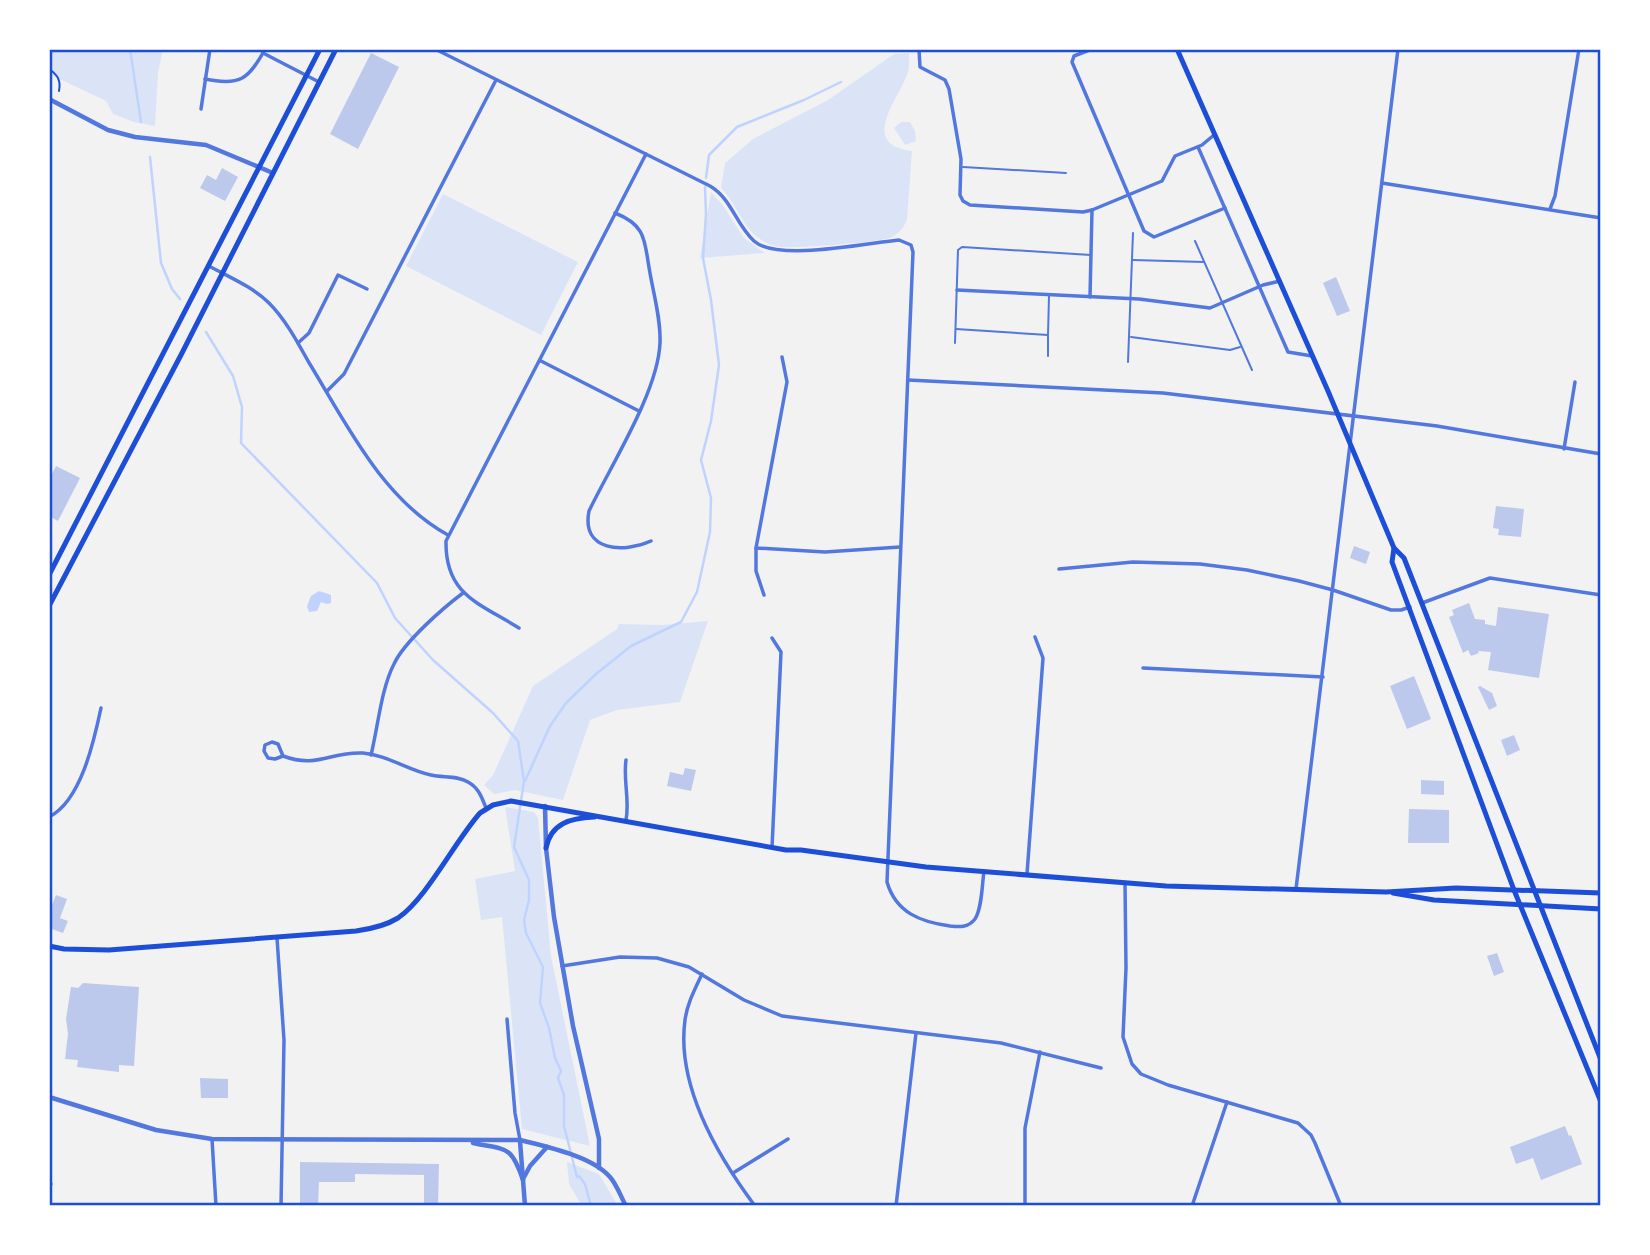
<svg xmlns="http://www.w3.org/2000/svg" width="1650" height="1255" font-family="Inter,sans-serif">
  <style>
    .green { fill: #dbe4f7 }
    .water { fill: #bfd3fe }
    .lines { fill: none; stroke-linecap: round; stroke-linejoin: round }
    .stream { stroke: #bfd3fe; stroke-width: 2.5 }
    .building { fill: #bdc9ec }
    .path { stroke: #1d4ed8; stroke-width: 2 }
    .service { stroke: #5277de; stroke-width: 2 }
    .minor { stroke: #5277de; stroke-width: 3.5 }
    .tertiary { stroke: #5277de; stroke-width: 4.5 }
    .primary { stroke: #1d4ed8; stroke-width: 5 }
    .neatline { fill: none; stroke: #1d4ed8; stroke-width: 2.5 }
  </style>
  <rect width="100%" height="100%" fill="#f2f2f2"/>
  <g class="green">
    <polygon points="49,49 163,49 158,73 155,126 134,122 113,114 106,101 49,74"/>
    <path d="M909,53C909,61 910,68 907,75C897,101 859,145 912,151L907,219C904,228 899,234 889,238C875,243 798,248 781,247C774,246 766,244 760,239C742,227 736,203 721,188L725,163L753,139L828,100L894,54Z"/>
    <polygon points="901,122 910,122 915,131 916,141 905,145 894,128"/>
    <polygon points="711,192 722,204 744,238 765,253 700,258"/>
    <polygon points="443,194 578,262 541,335 406,266"/>
    <polygon points="708,621 680,702 617,710 590,720 563,800 515,790 494,794 484,785 493,775 533,686 617,629 619,624 662,625"/>
    <polygon points="505,807 534,812 538,818 551,956 590,1146 522,1129 502,917 481,920 475,879 515,871"/>
    <polygon points="567,1162 599,1174 618,1206 582,1206 569,1184"/>
  </g>
  <polygon class="water" points="319,591 331,595 331,603 327,604 321,602 317,611 309,612 307,606 311,596"/>
  <g class="lines">
    <g class="stream">
      <polyline points="130,49 141,122"/>
      <polyline points="150,157 161,263 172,289 180,299"/>
      <polyline points="706,178 709,155 737,127 804,100 841,82"/>
      <polyline points="206,332 233,376 242,407 241,443 377,583 395,618 433,660 493,713 518,741 524,781 514,847 529,880 529,900 524,920 526,933 543,967 540,1003 549,1028 555,1058 561,1071 558,1078 564,1095 564,1126 577,1177 579,1176 585,1184 591,1206"/>
      <polyline points="525,781 550,726 566,703 596,674 631,646 681,622 697,592 710,532 711,498 701,460 711,421 719,365 711,300 703,258 706,214 705,187"/>
    </g>
  </g>
  <g class="building">
    <polygon points="371,53 399,67 358,149 330,134"/>
    <polygon points="222,168 238,177 225,201 200,188 207,175 216,180"/>
    <polygon points="1336,277 1350,311 1337,316 1323,283"/>
    <polygon points="56,466 80,478 58,521 49,516 49,480"/>
    <polygon points="1496,506 1524,509 1521,537 1498,535 1499,529 1493,528"/>
    <polygon points="1354,546 1370,552 1366,564 1350,558"/>
    <polygon points="1469,603 1475,619 1485,620 1485,624 1496,626 1498,607 1549,614 1539,678 1488,670 1491,652 1478,651 1479,653 1471,656 1468,650 1463,653 1449,617 1454,615 1452,610"/>
    <polygon points="1414,676 1431,719 1407,729 1390,686"/>
    <polygon points="1480,686 1492,693 1497,706 1489,710 1478,687"/>
    <polygon points="1514,735 1520,750 1507,756 1501,740"/>
    <polygon points="685,768 696,770 691,791 667,786 670,772 683,775"/>
    <polygon points="1421,780 1444,781 1444,795 1421,794"/>
    <polygon points="1409,809 1449,810 1449,843 1408,843"/>
    <polygon points="56,895 67,899 60,918 68,921 63,933 49,928 49,913"/>
    <polygon points="1497,953 1504,972 1494,976 1487,956"/>
    <polygon points="83,983 139,987 134,1066 119,1065 119,1072 77,1067 78,1060 65,1059 68,1034 66,1019 71,987 78,988"/>
    <polygon points="200,1078 228,1079 228,1098 201,1098"/>
    <polygon points="1565,1126 1569,1136 1571,1135 1582,1164 1541,1180 1533,1158 1516,1164 1510,1147"/>
    <polygon points="300,1162 439,1164 438,1206 424,1206 424,1175 355,1174 355,1182 319,1182 318,1206 300,1206"/>
  </g>
  <g class="lines">
    <path class="path" d="M49,69C58,75 61,81 59,91"/>
    <g class="service">
      <polyline points="963,167 1066,173"/>
      <polyline points="1195,241 1252,370"/>
      <polyline points="1133,260 1204,262"/>
      <polyline points="956,329 1048,335 1049,296"/>
      <polyline points="1131,337 1230,350 1240,347"/>
      <polyline points="955,343 958,250 962,247 1091,255"/>
      <polyline points="1048,356 1048,336"/>
      <polyline points="1128,362 1133,233"/>
    </g>
    <g class="minor">
      <path d="M435,49L710,186C732,199 736,225 754,241C777,262 867,243 899,240L911,245L913,252L887,882C896,913 921,922 950,926C959,927 968,928 975,919C982,908 982,885 984,871"/>
      <polyline points="919,49 920,67 945,80 949,89 961,159 960,195 963,201 970,205 1083,212 1092,210 1162,181 1175,156 1202,145 1214,135"/>
      <polyline points="1092,49 1074,56 1072,62 1144,231 1154,237 1225,208"/>
      <polyline points="263,53 319,82"/>
      <path d="M205,79C239,86 249,80 265,49"/>
      <polyline points="201,109 210,49"/>
      <polyline points="1198,147 1288,352 1312,356"/>
      <polyline points="1382,183 1601,218"/>
      <polyline points="1550,209 1555,196 1579,49"/>
      <path d="M615,213C648,226 644,242 650,273C654,296 661,320 660,343C658,392 611,465 589,511C581,552 624,553 651,541"/>
      <path d="M209,266C229,277 253,287 269,303C285,319 297,341 308,361C346,423 382,499 448,535"/>
      <polyline points="957,290 1139,299 1210,308 1263,285 1280,281"/>
      <polyline points="1090,297 1092,210"/>
      <polyline points="298,343 309,333 338,275 367,289"/>
      <polyline points="541,361 639,411"/>
      <polyline points="908,380 1163,393 1437,426 1601,454"/>
      <polyline points="327,391 344,374 496,80"/>
      <polyline points="1564,449 1575,382"/>
      <polyline points="756,548 825,552 900,547"/>
      <polyline points="1059,569 1133,562 1200,564 1247,570 1299,581 1333,590 1391,610 1401,610 1410,607"/>
      <polyline points="764,595 756,571 756,548 787,382 782,357"/>
      <polyline points="1422,603 1490,578 1601,595"/>
      <path d="M519,628C479,603 445,595 446,541L646,154"/>
      <polyline points="1143,668 1323,677"/>
      <path d="M371,755C378,727 381,689 394,664C404,642 443,608 463,593"/>
      <path d="M283,756L275,759L268,758L264,751L265,745L272,742L278,744L283,756C318,769 331,751 363,753C387,755 408,770 431,775C443,778 457,775 468,782C479,788 482,798 486,808"/>
      <path d="M626,760C623,781 630,800 626,820"/>
      <path d="M49,817C81,801 94,741 101,708"/>
      <polyline points="772,848 781,652 772,638"/>
      <polyline points="1027,874 1043,658 1035,637"/>
      <polyline points="1125,883 1126,968 1123,1037 1132,1064 1141,1074 1168,1085 1298,1123 1311,1135 1315,1143 1341,1206"/>
      <polyline points="1296,889 1398,49"/>
      <polyline points="277,938 284,1040 281,1206"/>
      <polyline points="562,966 620,957 657,958 689,967 744,1000 782,1016 1001,1043 1101,1068"/>
      <path d="M702,974C695,989 687,1004 685,1020C676,1086 717,1155 755,1206"/>
      <polyline points="507,1019 515,1113 520,1140"/>
      <polyline points="212,1139 216,1206"/>
      <polyline points="733,1173 788,1139"/>
      <polyline points="49,1184 51,1184"/>
      <polyline points="896,1206 916,1033"/>
      <polyline points="1025,1206 1025,1128 1040,1052"/>
      <polyline points="1192,1206 1227,1102"/>
    </g>
    <g class="tertiary">
      <polyline points="49,99 108,130 135,137 206,145 273,173"/>
      <polyline points="545,806 546,848 554,917 573,1026 599,1139 599,1168"/>
      <path d="M49,1097L156,1130L212,1139L520,1140C547,1147 592,1156 610,1177C617,1185 621,1197 626,1206"/>
      <polyline points="520,1141 525,1206"/>
      <path d="M473,1143C507,1150 511,1145 523,1180"/>
      <polyline points="523,1179 530,1166 547,1147"/>
    </g>
    <g class="primary">
      <polyline points="1177,49 1328,391 1394,548 1404,558 1601,1060"/>
      <polyline points="1394,548 1392,562 1514,890 1601,1102"/>
      <polyline points="49,575 320,49"/>
      <polyline points="49,606 182,353 336,49"/>
      <path d="M546,848C551,823 571,818 594,817"/>
      <polyline points="1393,893 1434,900 1601,909"/>
      <path d="M49,946L64,949L109,950L356,931C371,929 385,926 398,918C427,898 455,841 480,813L493,805L511,801L786,850H801L926,867L1166,886L1386,892L1456,888L1601,893"/>
    </g>
  </g>
  <rect width="1650" height="1255" fill="none" stroke="#ffffff" stroke-width="102"/>
  <rect x="51" y="51" width="1548" height="1153" class="neatline"/>
</svg>
